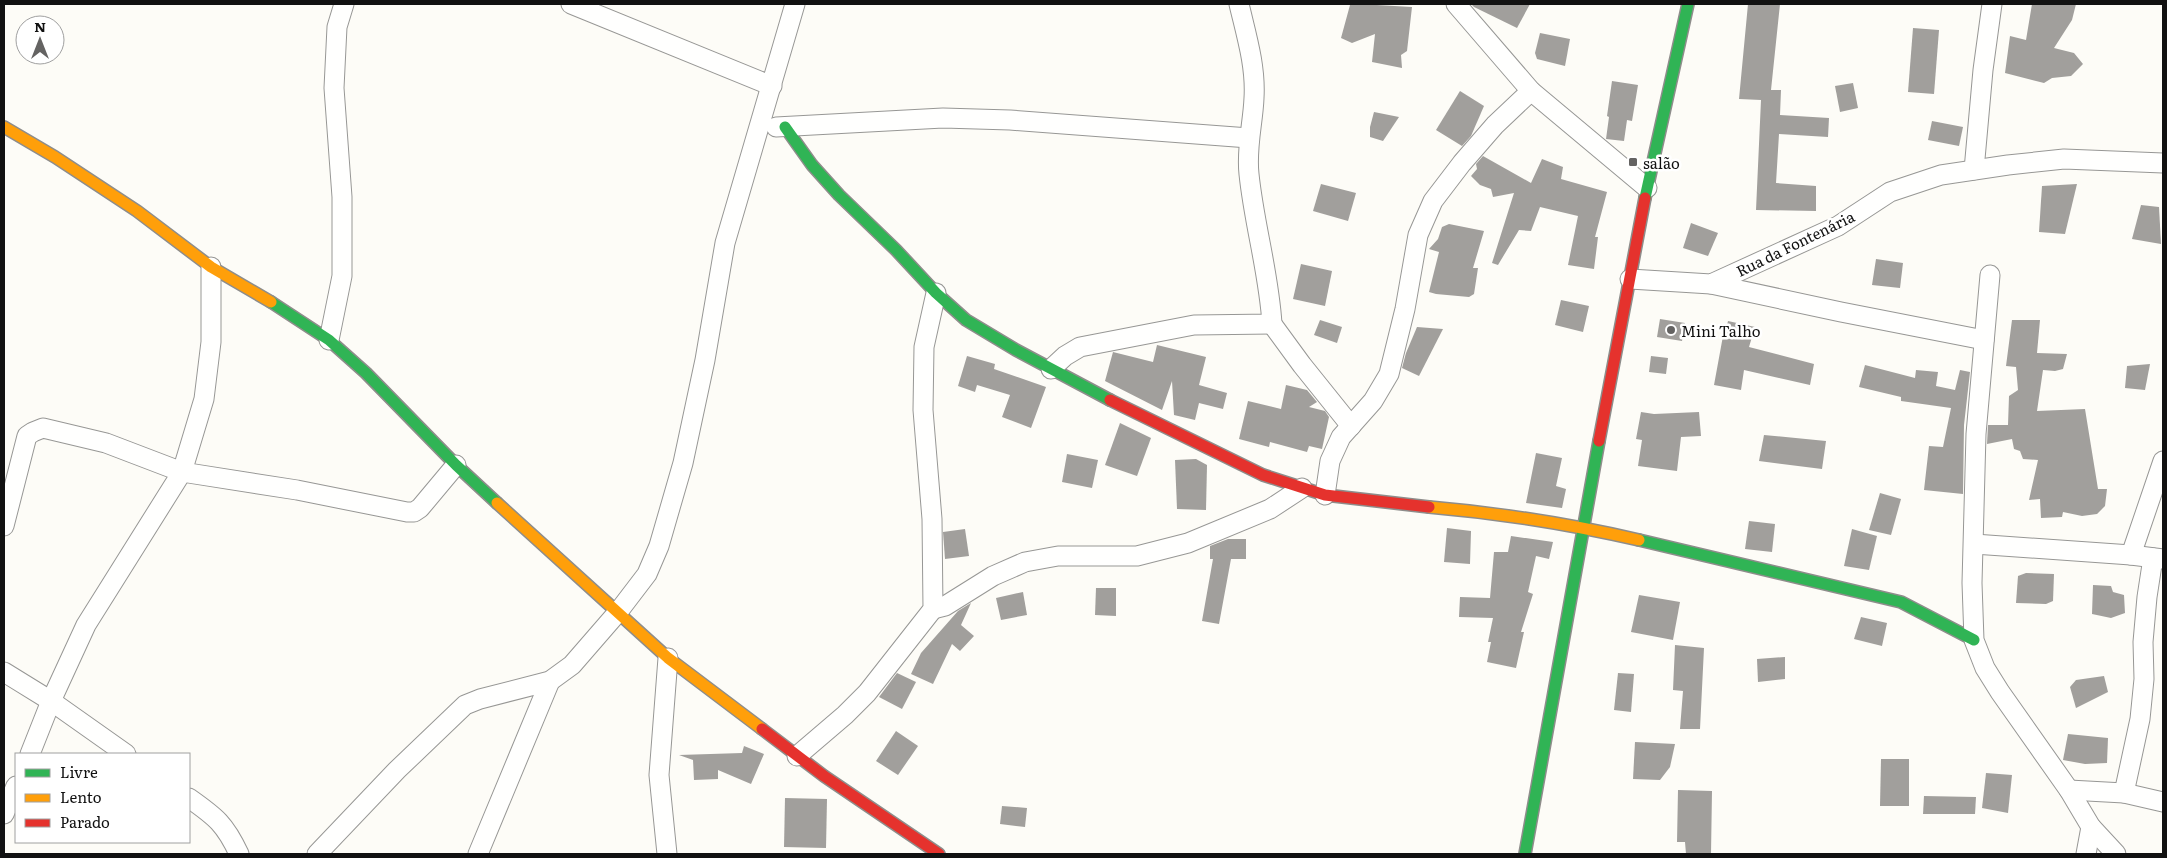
<svg xmlns="http://www.w3.org/2000/svg" width="2167" height="858" font-family="Literata,serif">
  <style>
    .building { fill: #a19f9c }
    .lines { fill: none; stroke-linecap: round; stroke-linejoin: round }
    .street-casing { stroke: #979795; stroke-width: 21 }
    .fast-casing { stroke: #8e8d8b; stroke-width: 14 }
    .slow-casing { stroke: #8e8d8b; stroke-width: 14 }
    .jam-casing { stroke: #8e8d8b; stroke-width: 14 }
    .street { stroke: #fffffe; stroke-width: 19 }
    .fast { stroke: #30b455; stroke-width: 11 }
    .slow { stroke: #ff9f0a; stroke-width: 11 }
    .jam { stroke: #e5322d; stroke-width: 11 }
    .poi-dot { fill: #646362; stroke: #fff; stroke-width: 2 }
    .labels { text-anchor: middle; dominant-baseline: central; stroke-width: 5; stroke-linejoin: round; paint-order: stroke }
    .poi-label { font-size: 15px; fill: #111; stroke: #fff; text-anchor: start }
    .street-label { font-size: 15px; fill: #111; stroke: #fff }
  </style>
  <rect width="100%" height="100%" fill="#fdfcf7"/>
  <g class="building">
    <polygon points="1359,4 1412,7 1407,51 1401,55 1402,68 1372,62 1375,34 1352,43 1341,38 1350,5"/>
    <polygon points="1471,4 1530,4 1517,28 1474,7"/>
    <polygon points="1748,4 1780,4 1771,90 1781,90 1780,115 1829,118 1828,137 1779,134 1776,183 1816,186 1816,211 1756,210 1761,100 1739,99"/>
    <polygon points="2032,4 2076,4 2072,20 2054,48 2074,53 2083,64 2071,76 2052,78 2044,83 2005,73 2010,36 2026,40"/>
    <polygon points="1913,28 1939,30 1934,94 1908,92"/>
    <polygon points="1540,33 1570,39 1565,66 1537,59 1535,53"/>
    <polygon points="1612,81 1638,85 1632,121 1627,120 1624,141 1606,139 1609,117 1607,116"/>
    <polygon points="1853,83 1858,108 1840,112 1835,86"/>
    <polygon points="1460,91 1484,106 1471,136 1462,146 1436,130"/>
    <polygon points="1374,112 1399,117 1383,141 1370,137 1370,127"/>
    <polygon points="1932,121 1963,127 1959,146 1928,140"/>
    <polygon points="1483,156 1531,183 1542,159 1563,167 1561,179 1607,192 1595,237 1598,237 1594,269 1568,265 1578,216 1540,207 1531,231 1519,230 1498,265 1492,263 1514,193 1493,197 1491,189 1480,185 1471,176 1477,169 1476,164"/>
    <polygon points="1321,184 1356,193 1348,221 1313,211"/>
    <polygon points="2077,184 2065,234 2039,232 2042,186"/>
    <polygon points="2141,205 2159,207 2161,244 2132,239"/>
    <polygon points="1691,223 1718,233 1708,256 1683,248"/>
    <polygon points="1449,224 1484,231 1473,268 1478,268 1474,294 1469,297 1436,294 1429,292 1439,252 1429,249 1438,239 1442,227"/>
    <polygon points="1876,259 1903,263 1900,288 1872,285"/>
    <polygon points="1301,264 1332,271 1325,306 1293,299"/>
    <polygon points="1561,300 1589,306 1583,332 1555,325"/>
    <polygon points="1660,319 1685,323 1682,341 1657,337"/>
    <polygon points="1320,320 1342,327 1337,343 1314,335"/>
    <polygon points="2012,320 2040,320 2037,353 2067,354 2063,369 2055,371 2043,370 2037,411 2085,409 2098,489 2107,489 2105,506 2097,514 2082,516 2063,512 2062,517 2041,518 2040,499 2029,500 2038,460 2023,459 2020,451 2014,449 2012,439 1987,444 1988,425 2008,425 2009,396 2018,390 2016,367 2006,366"/>
    <polygon points="1728,321 1755,327 1749,347 1814,364 1810,385 1744,370 1741,390 1714,385 1725,325 1727,325"/>
    <polygon points="1417,327 1443,329 1419,376 1402,368 1406,353"/>
    <polygon points="1157,345 1206,357 1199,385 1227,393 1223,409 1199,403 1195,420 1174,415 1172,381 1162,410 1105,381 1113,352 1153,362"/>
    <polygon points="967,356 995,364 994,369 1046,387 1031,428 1002,417 1010,395 977,385 975,392 958,386"/>
    <polygon points="1651,356 1668,358 1666,374 1649,372"/>
    <polygon points="2150,364 2145,390 2125,388 2127,366"/>
    <polygon points="1865,365 1915,378 1916,370 1938,372 1936,386 1955,390 1960,370 1970,372 1964,425 1963,494 1924,490 1929,446 1943,447 1951,408 1901,401 1901,397 1859,387"/>
    <polygon points="1286,385 1307,390 1317,402 1309,407 1325,411 1329,417 1322,449 1309,446 1307,452 1270,442 1269,447 1239,439 1248,401 1281,409"/>
    <polygon points="1641,412 1654,414 1699,412 1701,436 1681,437 1677,471 1638,466 1642,440 1636,439"/>
    <polygon points="1120,423 1151,438 1137,476 1105,465"/>
    <polygon points="1764,435 1826,441 1822,469 1759,461"/>
    <polygon points="1536,453 1562,458 1556,486 1566,489 1562,508 1526,503"/>
    <polygon points="1067,454 1098,460 1092,488 1062,482"/>
    <polygon points="1196,459 1207,465 1206,510 1177,509 1175,460"/>
    <polygon points="1880,493 1901,499 1891,535 1869,530"/>
    <polygon points="1749,521 1775,524 1772,552 1745,549"/>
    <polygon points="1447,528 1471,531 1470,564 1444,562"/>
    <polygon points="965,529 969,556 945,559 943,532"/>
    <polygon points="1852,529 1877,536 1869,570 1844,566"/>
    <polygon points="1511,536 1553,542 1549,559 1536,556 1528,592 1533,594 1521,632 1524,632 1516,668 1487,662 1491,642 1488,642 1493,618 1459,617 1460,597 1490,598 1494,552 1508,552"/>
    <polygon points="1228,539 1246,539 1246,559 1231,559 1219,624 1202,621 1213,559 1210,559 1210,546"/>
    <polygon points="2026,573 2054,574 2053,601 2046,604 2016,603 2018,576"/>
    <polygon points="2093,585 2111,586 2113,592 2124,595 2125,613 2111,618 2092,614"/>
    <polygon points="1096,588 1116,588 1116,616 1095,615"/>
    <polygon points="1023,592 1027,615 1001,620 996,598"/>
    <polygon points="1639,595 1680,602 1673,640 1631,632"/>
    <polygon points="971,603 961,625 974,636 960,651 952,644 933,684 911,674 921,653 958,611"/>
    <polygon points="1861,617 1887,623 1882,646 1854,639"/>
    <polygon points="1675,645 1704,648 1700,729 1680,729 1683,691 1673,690"/>
    <polygon points="1785,657 1785,679 1758,682 1757,659"/>
    <polygon points="897,673 916,682 902,709 879,697"/>
    <polygon points="1618,673 1634,674 1631,712 1614,710"/>
    <polygon points="2104,676 2108,692 2076,708 2070,687 2076,680"/>
    <polygon points="896,731 918,746 898,775 876,761"/>
    <polygon points="2068,734 2108,738 2107,763 2085,764 2063,760"/>
    <polygon points="1635,742 1675,744 1670,767 1660,780 1633,779"/>
    <polygon points="744,746 764,754 751,784 718,770 718,779 694,780 693,760 679,755 742,753"/>
    <polygon points="1881,759 1909,759 1909,806 1880,806"/>
    <polygon points="1986,773 2012,775 2008,813 1982,808"/>
    <polygon points="1678,790 1712,791 1711,854 1686,854 1685,842 1677,842"/>
    <polygon points="1924,796 1976,797 1975,814 1923,814"/>
    <polygon points="785,798 827,799 826,848 784,847"/>
    <polygon points="1002,806 1027,808 1025,827 1000,824"/>
  </g>
  <g class="lines">
    <g class="street-casing">
      <g id="street">
        <polyline points="571,4 772,86"/>
        <polyline points="1456,4 1531,91 1647,188"/>
        <polyline points="776,127 943,118 1010,120 1249,138"/>
        <polyline points="1974,170 1983,70 1992,4"/>
        <polyline points="1990,275 1976,434 1972,583 1974,640 1985,668 2000,692 2069,790 2091,827 2116,854"/>
        <polyline points="1630,279 1711,284 1838,226 1890,192 1941,175 2008,165 2064,159 2163,163"/>
        <polyline points="1711,284 1841,312 1984,340"/>
        <polyline points="1272,324 1302,365 1351,426"/>
        <polyline points="329,340 342,276 342,197 334,88 337,27 344,4"/>
        <path d="M1051,369L1065,356L1080,347L1194,325L1272,324C1269,273 1254,224 1249,174C1246,148 1253,123 1254,98C1256,66 1246,34 1239,4"/>
        <polyline points="1325,495 1330,461 1341,437 1373,401 1389,374 1405,309 1418,235 1433,201 1462,163 1495,125 1531,91"/>
        <polyline points="4,526 27,436 33,432 43,428 106,443 182,472 297,490 407,512 414,512 420,508 456,465"/>
        <polyline points="1974,544 2131,555 2163,559"/>
        <polyline points="2131,555 2163,461"/>
        <polyline points="933,609 945,606 993,576 1025,562 1058,556 1137,556 1188,543 1270,509 1302,488"/>
        <polyline points="4,672 51,701 126,754"/>
        <polyline points="30,754 51,701 86,625 182,472 204,399 211,342 211,267"/>
        <polyline points="797,756 845,715 867,693 933,609 932,519 923,410 924,347 936,293"/>
        <polyline points="2069,790 2124,793 2163,802"/>
        <polyline points="2124,793 2140,719 2144,679 2143,642 2147,597 2153,558"/>
        <path d="M189,798C216,817 225,824 239,854"/>
        <polyline points="4,814 16,786"/>
        <polyline points="317,854 397,770 465,705 480,699 550,681 572,665 618,612 647,574 659,546 683,463 705,360 725,243 795,4"/>
        <polyline points="478,854 550,681"/>
        <polyline points="667,854 659,775 668,658"/>
        <polyline points="2086,854 2091,827"/>
      </g>
    </g>
    <g class="fast-casing">
      <g id="fast">
        <polyline points="785,127 812,165 839,195 896,250 936,293 966,320 1016,350 1110,400"/>
        <polyline points="1645,198 1688,4"/>
        <polyline points="271,302 329,340 366,373 456,465 497,503"/>
        <polyline points="1639,540 1901,602 1974,640"/>
        <polyline points="1525,854 1599,441"/>
      </g>
    </g>
    <g class="slow-casing">
      <g id="slow">
        <polyline points="4,127 55,157 137,211 211,267 271,302"/>
        <polyline points="497,503 668,658 762,729"/>
        <path d="M1429,507C1500,513 1569,524 1639,540"/>
      </g>
    </g>
    <g class="jam-casing">
      <g id="jam">
        <polyline points="1110,400 1263,475 1325,495 1429,507"/>
        <polyline points="1599,441 1645,198"/>
        <polyline points="762,729 824,776 939,854"/>
      </g>
    </g>
    <use href="#street" class="street"/>
    <use href="#fast" class="fast"/>
    <use href="#slow" class="slow"/>
    <use href="#jam" class="jam"/>
  </g>
  <g class="poi-dot">
    <rect x="1628" y="157" width="10" height="10" rx="2.5"/>
    <circle cx="1671" cy="330" r="5"/>
  </g>
  <g class="labels">
    <g class="poi-label">
      <text x="1643" y="162">salão</text>
      <text x="1681" y="330">Mini Talho</text>
    </g>
    <g class="street-label">
      <text transform="translate(1795 243) rotate(-26)">Rua da Fontenária</text>
    </g>
  </g>
  <rect width="2167" height="858" fill="none" stroke="#111111" stroke-width="10"/>
  <rect x="15" y="753" width="175" height="90" fill="#ffffff" stroke="#a0a0a0"/>
  <rect x="25" y="769" width="25" height="8" fill="#30b455" stroke="#a0a0a0"/>
  <text x="60" y="778" font-size="15" fill="#111111">Livre</text>
  <rect x="25" y="794" width="25" height="8" fill="#ff9f0a" stroke="#a0a0a0"/>
  <text x="60" y="803" font-size="15" fill="#111111">Lento</text>
  <rect x="25" y="819" width="25" height="8" fill="#e5322d" stroke="#a0a0a0"/>
  <text x="60" y="828" font-size="15" fill="#111111">Parado</text>
  <g transform="translate(40 40)"><circle r="24" fill="#ffffff" stroke="#a0a0a0"/>
  <path d="M0-4L9 19L0 12L-9 19Z" fill="#646362"/>
  <text y="-8" font-size="14" font-weight="bold" text-anchor="middle" fill="#111111">N</text>
  </g>
</svg>
